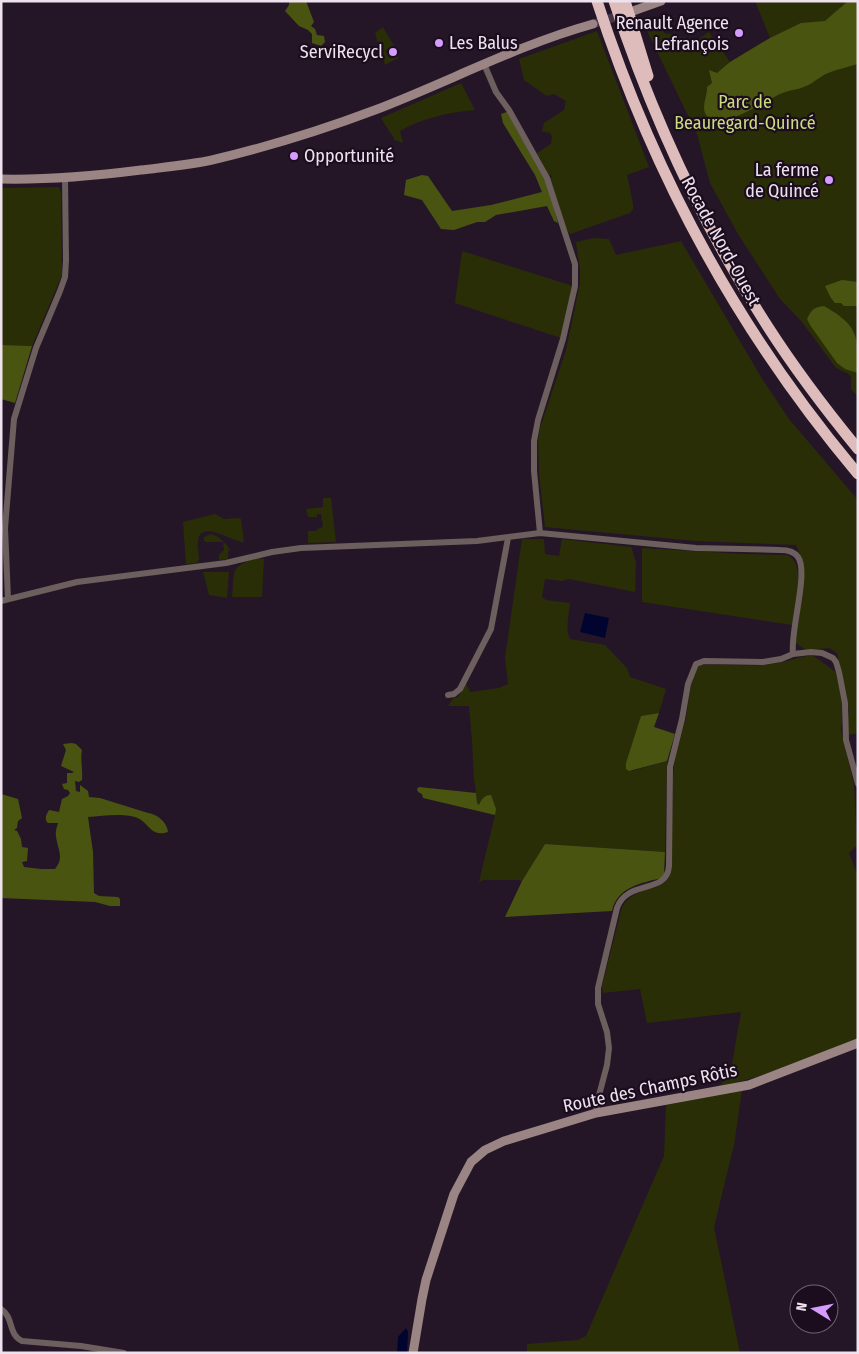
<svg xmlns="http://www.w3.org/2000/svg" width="859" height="1354" font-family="'Fira Sans Condensed',sans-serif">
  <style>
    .green { fill: #292e07 }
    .forest { fill: #4a5411 }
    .water { fill: #00042f }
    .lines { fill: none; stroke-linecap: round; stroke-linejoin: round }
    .secondary-tunnel { stroke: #433545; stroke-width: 9; stroke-dasharray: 9 4.5; stroke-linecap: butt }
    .street { stroke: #6c5f5e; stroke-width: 6 }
    .secondary { stroke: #9a8584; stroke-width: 9 }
    .highway { stroke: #debcbc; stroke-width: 11 }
    .poi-dot { fill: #d39cfd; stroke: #1b0d1e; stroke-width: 2 }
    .labels { text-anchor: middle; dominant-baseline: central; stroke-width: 4.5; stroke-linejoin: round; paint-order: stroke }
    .poi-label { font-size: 18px; fill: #ede2ee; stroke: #1b0d1e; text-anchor: end }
    .park-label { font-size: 18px; fill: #cbdc80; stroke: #1b0d1e }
    .street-label { font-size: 18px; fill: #ede2ee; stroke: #1b0d1e }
  </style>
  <rect width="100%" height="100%" fill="#251627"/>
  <g class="green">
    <polygon points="755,1 858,1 858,397 851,389 851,378 849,374 836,368 802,322 780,299 738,234 710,183 697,134 646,29 661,26 664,33 697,40 709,32 730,62 770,38"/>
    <polygon points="383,27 394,46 385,51 390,59 397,55 398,58 385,65 375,33"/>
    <polygon points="597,31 649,167 627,175 633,204 633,209 630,213 570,234 566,228 550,178 552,177 551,175 549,176 537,153 551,144 552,137 550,133 542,131 544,123 564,110 566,101 554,94 547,96 524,80 519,59"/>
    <path d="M461,83L475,110C450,112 422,118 400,131L403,143L395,140L381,118Z"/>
    <polygon points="59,187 61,192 62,275 32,346 1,345 1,188"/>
    <polygon points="594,238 609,239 616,255 681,241 761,377 789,419 858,500 858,733 848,735 847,728 849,710 837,653 829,648 806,650 793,641 803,582 803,561 796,545 695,541 545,527 539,473 538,440 540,428 566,350 580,283 580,269 576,242"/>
    <polygon points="462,251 573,286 561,338 455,303"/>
    <polygon points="323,498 331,498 336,542 308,543 308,531 317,531 317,529 323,527 321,514 317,514 317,517 308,517 306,509 323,507"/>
    <path d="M215,514L224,519L237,518L241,519L244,542C233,542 201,519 198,540C197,546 199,554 199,560L196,563L186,564L183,522Z"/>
    <path d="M211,534C219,536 226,543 230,550L228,551V559L219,560V555L224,550L223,542H206L204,541V537Z"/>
    <path d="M522,539H544L545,554L559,556L562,539L631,547L632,549L636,563L635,592L569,579L562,581L545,579L542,597L546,600L570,603C569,614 565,629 570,639L605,645L627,668L630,677L666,689L659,713L641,716L626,769L632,771L667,761L665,852L545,844L522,881L519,880H484L479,882L495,815L480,811L477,803L475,783L474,782L472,740L469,706H448L453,698L458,697L466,683L470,692L499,688L508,684L505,658Z"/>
    <path d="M642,548L745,554L788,555C807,566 795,607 792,625L642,602Z"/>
    <path d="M258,558L264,559L262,597H232C235,571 229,566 258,558Z"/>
    <polygon points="203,572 229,572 227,598 209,595"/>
    <path d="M812,655L836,672L843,705L841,730L854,785L857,845L849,853L858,876V1039L763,1075L717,1088L730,1075L741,1012L647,1023L640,989L603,993L602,986L622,907C636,885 656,893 667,880C670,877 670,872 671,868L673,775L675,758L686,718L691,684L696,669L700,665C723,663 747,667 770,664C784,663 798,657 812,655Z"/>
    <polygon points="742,1090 734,1145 714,1227 740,1353 527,1353 527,1344 578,1340 586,1336 664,1156 666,1105"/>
  </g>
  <g class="forest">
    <polygon points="289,1 306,1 314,22 311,26 315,29 317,35 324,36 325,42 321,46 312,43 312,34 308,30 299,26 285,11 289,5"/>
    <path d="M848,1H858V64C848,67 838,69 828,73C820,76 814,83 806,86C798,90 788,90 780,94C765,101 722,131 707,116C700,109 708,95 707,87L712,83L709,70L717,73L730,62L770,38L801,23L825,21Z"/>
    <polygon points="507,112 548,185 558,223 554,221 547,206 496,215 485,222 477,222 454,230 441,229 422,200 404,195 406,180 422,175 428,176 452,211 491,205 542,192 535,175 503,123 501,114"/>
    <polygon points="842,280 858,282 858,306 844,306 841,303 835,303 831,298 825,286"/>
    <path d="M824,306C859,326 858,336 858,373L845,369L837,363L810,325L807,319C811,310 814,307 824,306Z"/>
    <polygon points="1,345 32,346 15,403 1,399"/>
    <polygon points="659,713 654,727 675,734 667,761 629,771 626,769 626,763 641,716"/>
    <path d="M72,743L76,744L82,750C80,759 83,769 82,780L79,782L75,781L76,791L80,792V785L88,791L89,797L100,798L148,813C157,814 167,822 168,832C150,838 149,821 135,817C120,813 102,816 88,817L93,852L94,893L99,896L118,897L120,899V906H110L95,902L1,898V794L18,799L22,818L18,821L17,828L14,830L17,831L21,839L22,847L28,848L27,861L22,862L24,867L41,869H55C65,858 57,848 56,836C55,832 57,827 58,823H48C44,819 46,815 49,810L59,812L62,799L68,796L70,793L68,790L64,789L62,784L67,783V773H72L74,772L61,766L66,750L63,744Z"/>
    <path d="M419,787L476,793L477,803L479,805C481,800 484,795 491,795L496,809L495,815L423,798L422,794L418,792L417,789Z"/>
    <path d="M545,844L665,852L664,874L662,878C641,883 617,887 612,911L505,917L522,881Z"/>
  </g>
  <g class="water">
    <polygon points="585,613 609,618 605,638 580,632"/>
    <polygon points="406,1328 408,1332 407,1353 397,1353 398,1337"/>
  </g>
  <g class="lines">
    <polyline class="secondary-tunnel" points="593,24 624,14"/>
    <g class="street">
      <polyline points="484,64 496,92 509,110 547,178 575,264 575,286 563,339 538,420 534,441 534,471 540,533"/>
      <polyline points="8,599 5,528 14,419 36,348 60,291 65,277 66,260 65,178"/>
      <path d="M1,601L77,582L226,563L272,552L301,548L477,541L540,533L696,548L780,550C786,550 794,551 798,557C809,573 790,630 793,654"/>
      <polyline points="448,695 454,694 460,689 491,629 508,538"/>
      <path d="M596,1113L597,1103L607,1065L609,1048L607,1032L598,1004V988L617,908C627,879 667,895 669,866L670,767L682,719L688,684L696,664L704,661L763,662L781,659L793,654L811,652L822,653L833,658L836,662L839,672L845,703L846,740L858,784"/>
      <path d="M1,1309C14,1317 8,1335 22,1341L81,1346L124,1353"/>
    </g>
    <g class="secondary">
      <polyline points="633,11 661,1"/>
      <path d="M1,179C48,180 94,176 141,170C165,167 189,165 212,160C267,147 322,130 375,110C448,82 518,45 593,24"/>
      <polyline points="413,1353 422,1299 426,1280 454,1194 471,1162 485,1150 504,1141 596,1113 749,1085 858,1043"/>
    </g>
    <g class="highway">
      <path d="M597,1C653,174 741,335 858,474"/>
      <path d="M614,1C652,116 702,225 768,327C795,369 826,410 858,449"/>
      <polyline points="625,1 648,76"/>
    </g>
  </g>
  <g class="poi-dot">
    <circle cx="739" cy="33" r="5"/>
    <circle cx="439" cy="43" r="5"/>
    <circle cx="393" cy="52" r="5"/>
    <circle cx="294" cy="156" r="5"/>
    <circle cx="829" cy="180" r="5"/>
  </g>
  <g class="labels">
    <g class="poi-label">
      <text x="729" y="23">Renault Agence<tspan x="729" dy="21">Lefrançois</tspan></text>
      <text x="449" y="43" text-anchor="start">Les Balus</text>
      <text x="383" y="52">ServiRecycl</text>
      <text x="304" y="156" text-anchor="start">Opportunité</text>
      <text x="819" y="170">La ferme<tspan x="819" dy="21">de Quincé</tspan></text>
    </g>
    <g class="park-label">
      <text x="745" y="102">Parc de<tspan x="745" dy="21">Beauregard-Quincé</tspan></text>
    </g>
    <g class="street-label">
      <text transform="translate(721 241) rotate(61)">Rocade Nord-Ouest</text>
      <text transform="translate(650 1088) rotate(-12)">Route des Champs Rôtis</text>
    </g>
  </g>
  <rect width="859" height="1354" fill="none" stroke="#ede2ee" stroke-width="5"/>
  <g transform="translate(814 1309) rotate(280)"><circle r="24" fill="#1b0d1e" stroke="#6f6271"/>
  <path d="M0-4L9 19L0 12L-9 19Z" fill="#d39cfd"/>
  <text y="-8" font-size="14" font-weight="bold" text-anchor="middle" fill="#ede2ee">N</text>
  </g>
</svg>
